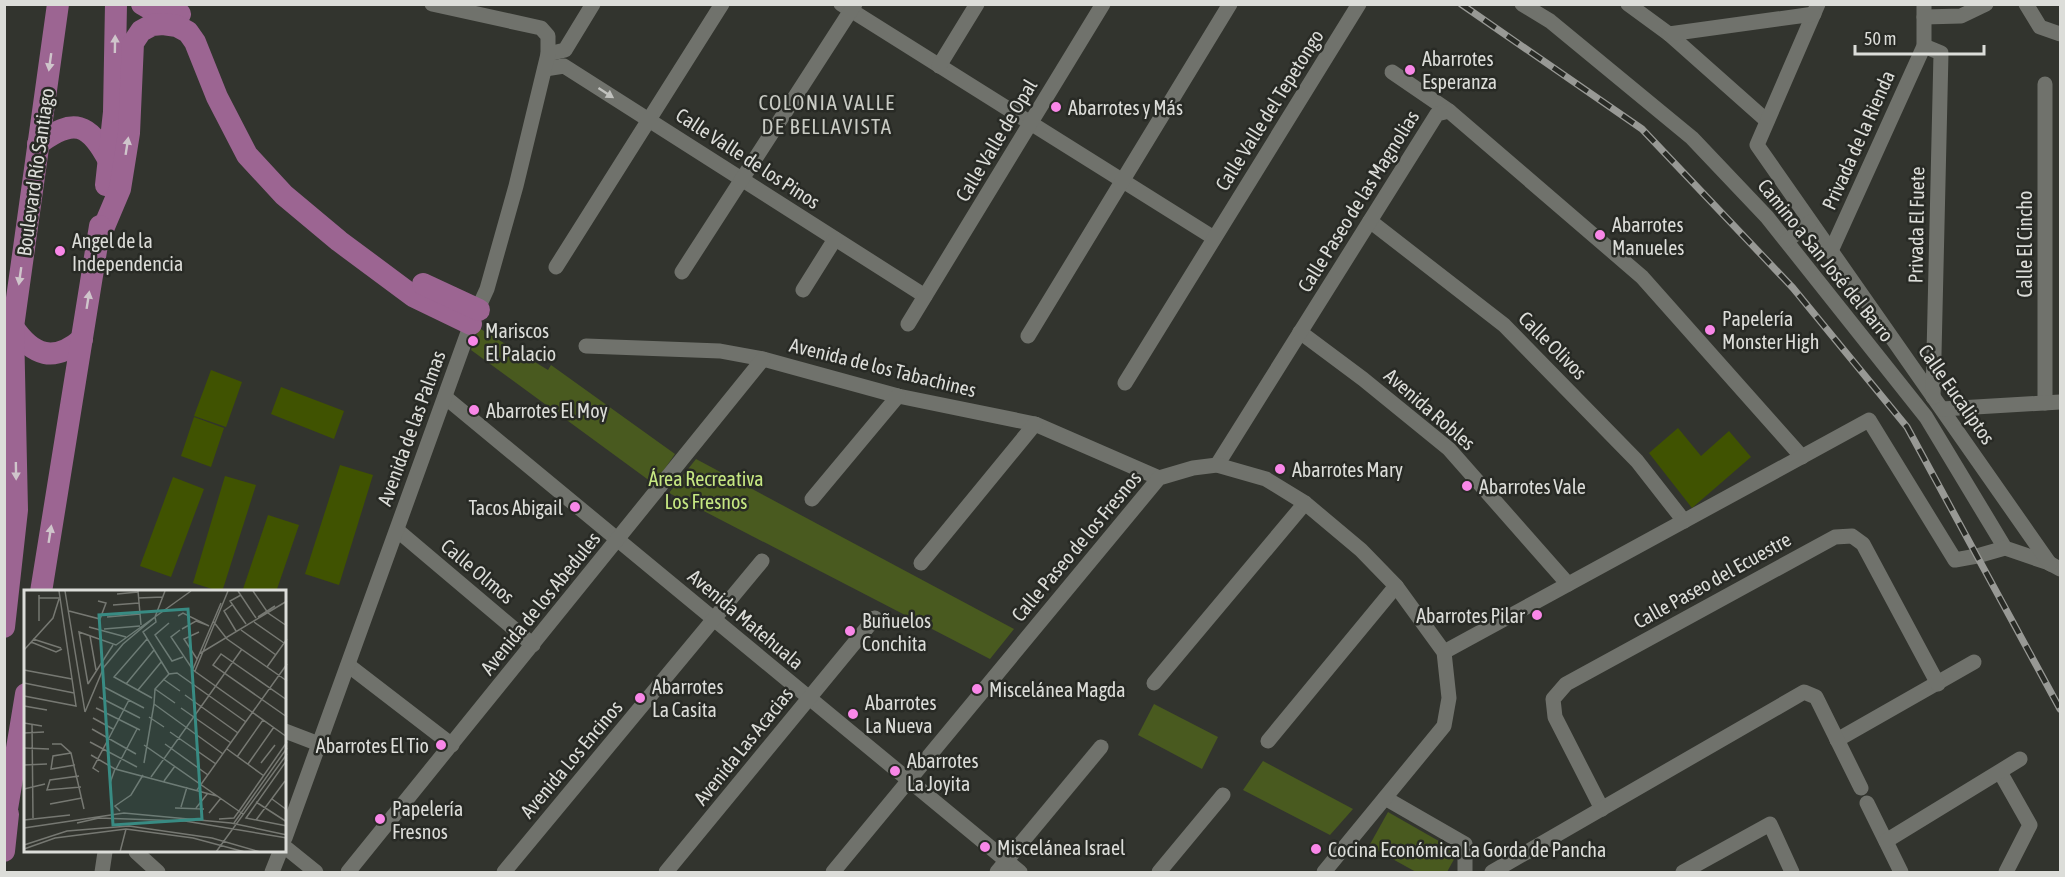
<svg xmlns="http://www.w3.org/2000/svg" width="2065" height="877" font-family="'Asap Condensed',sans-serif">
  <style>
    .green { fill: #495a1f }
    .building { fill: #405301 }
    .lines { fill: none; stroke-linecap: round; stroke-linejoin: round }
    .street { stroke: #70726c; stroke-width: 15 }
    .primary { stroke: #9c6592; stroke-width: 22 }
    .rail-casing { stroke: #989995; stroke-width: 7 }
    .rail { stroke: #282a25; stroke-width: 4.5; stroke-dasharray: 14; stroke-linecap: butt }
    .oneway { fill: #cfc5cb }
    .oneway2 { fill: #c1c2be }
    .poi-dot { fill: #f987e8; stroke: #282a25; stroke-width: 2 }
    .labels { text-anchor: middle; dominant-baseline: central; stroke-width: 5; stroke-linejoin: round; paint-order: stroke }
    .poi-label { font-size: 20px; fill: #dcddd9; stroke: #282a25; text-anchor: start }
    .street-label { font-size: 20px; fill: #dcddd9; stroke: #282a25 }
    .park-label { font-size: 20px; fill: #c6e782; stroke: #282a25 }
    .neighbourhood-label { font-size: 21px; letter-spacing: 1.5px; fill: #c9cbc4; stroke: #282a25 }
    .inset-road { fill: none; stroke: #767872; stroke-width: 1.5 }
    .view { fill: #388b83; fill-opacity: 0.15; stroke: #388b83; stroke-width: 3 }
    .inset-edge { fill: none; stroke: #dcddd9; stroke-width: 3 }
  </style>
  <rect width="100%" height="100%" fill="#32342e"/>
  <g class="green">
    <polygon points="479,328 548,370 551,365 675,454 654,484 471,350"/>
    <polygon points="696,459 1014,629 990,659 669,493"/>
    <polygon points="1154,704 1218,737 1202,769 1138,735"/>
    <polygon points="1263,761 1353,809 1330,835 1243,790"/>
    <polygon points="1388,812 1458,852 1447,872 1416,872 1369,846"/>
  </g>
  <g class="building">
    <polygon points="211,370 242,382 226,427 194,416"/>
    <polygon points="281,387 344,411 334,439 271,414"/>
    <polygon points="194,417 224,428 211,467 181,456"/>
    <polygon points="1678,428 1701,456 1729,431 1751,457 1692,508 1649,453"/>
    <polygon points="340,465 373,475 339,585 305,574"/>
    <polygon points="225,476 256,485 222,592 193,583"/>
    <polygon points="173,477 204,489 171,577 140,566"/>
    <polygon points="268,515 299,525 276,592 242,592"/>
  </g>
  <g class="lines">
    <g class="street">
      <polyline points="841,4 1214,238"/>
      <polyline points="1522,4 1550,21 1692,138 1767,217 1926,417 2005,548 2049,563 2060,569"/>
      <polyline points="1628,4 1669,34 1767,121"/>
      <polyline points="1818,4 1757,145 2050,564"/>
      <polyline points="2026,4 2040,27 2060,34"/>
      <polyline points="1924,17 1961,16 1986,4"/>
      <polyline points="1669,34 1814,14"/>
      <polyline points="1924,46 1941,53 1933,397"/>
      <polyline points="548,54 565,50 593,4"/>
      <polyline points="939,66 977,4"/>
      <polyline points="545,69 564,66 925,296"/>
      <polyline points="1392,72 1449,111"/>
      <polyline points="2045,84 2045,403"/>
      <polyline points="1370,221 1504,325 1637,461 1684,521"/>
      <polyline points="1787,241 1810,222"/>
      <polyline points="1831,251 1924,46 1924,4"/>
      <polyline points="556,267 722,4"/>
      <polyline points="682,272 855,4"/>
      <polyline points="803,290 835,239"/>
      <polyline points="908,324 1103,4"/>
      <polyline points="1300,332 1363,379 1449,449 1568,584"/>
      <polyline points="1028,336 1230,4"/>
      <polyline points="586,346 720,351 763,359 898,396 1035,424 1159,478"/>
      <polyline points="1125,383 1359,4"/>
      <polyline points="445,397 1020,872"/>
      <polyline points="1942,409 2060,402"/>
      <polyline points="1217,465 1437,114 1449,111 1642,277 1802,457"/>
      <polyline points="812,499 898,396"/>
      <polyline points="397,530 533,645"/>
      <polyline points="921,563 1035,424"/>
      <polyline points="1444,652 1869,420 1955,560 1977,556 2005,548"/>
      <polyline points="348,665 452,745"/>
      <polyline points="1154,683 1305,503"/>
      <polyline points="285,731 319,744"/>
      <polyline points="1837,740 1974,662"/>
      <polyline points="1268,741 1396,586"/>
      <polyline points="2000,772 2030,825 2006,872"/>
      <polyline points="1385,798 1465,844 1465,872"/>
      <polyline points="1867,803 1901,872"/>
      <polyline points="1602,809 1555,717 1553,699 1566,684 1835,537 1852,536 1863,544 1938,684"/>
      <polyline points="285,838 471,324 487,289 516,186 548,54 548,36 541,28 432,4"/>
      <polyline points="1886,841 2020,759"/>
      <polyline points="285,847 316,872"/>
      <polyline points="136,852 158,872"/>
      <polyline points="102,872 105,852"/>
      <polyline points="272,872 280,852"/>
      <polyline points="348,872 763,359"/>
      <polyline points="504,872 762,561"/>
      <polyline points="666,872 875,618"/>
      <polyline points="833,872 1159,478 1193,468 1217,465 1266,479 1305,503 1361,550 1396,586 1444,652 1449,698 1444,726 1324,872"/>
      <polyline points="997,872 1101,747"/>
      <polyline points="1159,872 1223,795"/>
      <polyline points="1492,872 1804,692 1816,697 1861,788"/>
      <polyline points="1683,872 1770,824 1792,872"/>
    </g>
    <g class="primary">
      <polyline points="142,4 154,11 180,14"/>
      <path d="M38,144C74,117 89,123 109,161"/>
      <polyline points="106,185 114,112 116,4"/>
      <polyline points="98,241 120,189 129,133 133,43 141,31 152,25 163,24 177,26 188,32 195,42 217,97 247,155 284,195 339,241 413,296 471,324"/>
      <polyline points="423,284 479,310"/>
      <path d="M13,327C33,356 54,363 82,339"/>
      <polyline points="41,592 100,226"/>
      <polyline points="4,627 17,510 13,327 58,4"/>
      <polyline points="4,827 26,694"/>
      <polyline points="4,851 8,814"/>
    </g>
    <g class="rail-casing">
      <polyline id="rail" points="1461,4 1642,129 1793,288 1907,427 2060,709"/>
    </g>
    <use href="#rail" class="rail"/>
  </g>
  <defs><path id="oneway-solid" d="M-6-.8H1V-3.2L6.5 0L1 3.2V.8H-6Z" transform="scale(1.5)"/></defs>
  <g class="oneway">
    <use href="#oneway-solid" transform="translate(115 44) rotate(-89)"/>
    <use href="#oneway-solid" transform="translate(50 62) rotate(98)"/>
    <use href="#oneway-solid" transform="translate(127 146) rotate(-81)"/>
    <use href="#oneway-solid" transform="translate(20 276) rotate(98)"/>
    <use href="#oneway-solid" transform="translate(88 300) rotate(-81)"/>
    <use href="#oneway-solid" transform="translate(16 471) rotate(89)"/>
    <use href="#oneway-solid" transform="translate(50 534) rotate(-81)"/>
  </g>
  <use class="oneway2" href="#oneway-solid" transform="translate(606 93) rotate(33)"/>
  <g class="poi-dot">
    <circle cx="1410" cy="70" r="6"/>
    <circle cx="1056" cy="107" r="6"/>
    <circle cx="1600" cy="235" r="6"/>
    <circle cx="60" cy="251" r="6"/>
    <circle cx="1710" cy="330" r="6"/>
    <circle cx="473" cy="341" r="6"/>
    <circle cx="474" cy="410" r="6"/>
    <circle cx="1280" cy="469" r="6"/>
    <circle cx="1467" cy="486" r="6"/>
    <circle cx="575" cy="507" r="6"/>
    <circle cx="1537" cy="615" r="6"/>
    <circle cx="850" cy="631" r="6"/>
    <circle cx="977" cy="689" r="6"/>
    <circle cx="640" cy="698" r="6"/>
    <circle cx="853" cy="714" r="6"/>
    <circle cx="441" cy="745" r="6"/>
    <circle cx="895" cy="771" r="6"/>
    <circle cx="380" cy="819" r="6"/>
    <circle cx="985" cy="847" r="6"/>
    <circle cx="1316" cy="849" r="6"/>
  </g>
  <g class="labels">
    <g class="poi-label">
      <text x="1422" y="58">Abarrotes<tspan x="1422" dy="23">Esperanza</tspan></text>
      <text x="1068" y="107">Abarrotes y Más</text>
      <text x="1612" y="224">Abarrotes<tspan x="1612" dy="23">Manueles</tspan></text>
      <text x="72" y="240">Angel de la<tspan x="72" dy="23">Independencia</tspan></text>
      <text x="1722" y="318">Papelería<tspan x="1722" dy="23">Monster High</tspan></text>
      <text x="485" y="330">Mariscos<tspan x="485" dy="23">El Palacio</tspan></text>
      <text x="486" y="410">Abarrotes El Moy</text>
      <text x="1292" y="469">Abarrotes Mary</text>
      <text x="1479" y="486">Abarrotes Vale</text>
      <text x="563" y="507" text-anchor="end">Tacos Abigail</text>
      <text x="1525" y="615" text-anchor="end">Abarrotes Pilar</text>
      <text x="862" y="620">Buñuelos<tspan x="862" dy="23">Conchita</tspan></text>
      <text x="652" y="686">Abarrotes<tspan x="652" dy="23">La Casita</tspan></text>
      <text x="989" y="689">Miscelánea Magda</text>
      <text x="865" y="702">Abarrotes<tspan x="865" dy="23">La Nueva</tspan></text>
      <text x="429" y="745" text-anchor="end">Abarrotes El Tio</text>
      <text x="907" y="760">Abarrotes<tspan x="907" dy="23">La Joyita</tspan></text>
      <text x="392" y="808">Papelería<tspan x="392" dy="23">Fresnos</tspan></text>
      <text x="997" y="847">Miscelánea Israel</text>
      <text x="1328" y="849">Cocina Económica La Gorda de Pancha</text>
    </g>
    <g class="street-label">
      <text transform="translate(1269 110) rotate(-58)">Calle Valle del Tepetongo</text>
      <text transform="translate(996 140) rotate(-59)">Calle Valle de Opal</text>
      <text transform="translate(1858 140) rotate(-66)">Privada de la Rienda</text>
      <text transform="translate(748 158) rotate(33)">Calle Valle de los Pinos</text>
      <text transform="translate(35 172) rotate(-82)">Boulevard Río Santiago</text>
      <text transform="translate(1358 201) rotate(-58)">Calle Paseo de las Magnolias</text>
      <text transform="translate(1916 225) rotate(-89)">Privada El Fuete</text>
      <text transform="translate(2024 244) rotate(-90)">Calle El Cincho</text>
      <text transform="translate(1826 260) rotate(51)">Camino a San José del Barro</text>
      <text transform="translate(1553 345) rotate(45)">Calle Olivos</text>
      <text transform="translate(883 367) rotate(14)">Avenida de los Tabachines</text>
      <text transform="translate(1957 394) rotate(55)">Calle Eucaliptos</text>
      <text transform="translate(1430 409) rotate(41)">Avenida Robles</text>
      <text transform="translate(411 428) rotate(-70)">Avenida de las Palmas</text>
      <text transform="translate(1076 546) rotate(-50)">Calle Paseo de los Fresnos</text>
      <text transform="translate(478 571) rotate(40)">Calle Olmos</text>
      <text transform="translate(1712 580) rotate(-29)">Calle Paseo del Ecuestre</text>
      <text transform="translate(540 603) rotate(-51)">Avenida de los Abedules</text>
      <text transform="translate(746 619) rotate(40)">Avenida Matehuala</text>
      <text transform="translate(743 746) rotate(-51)">Avenida Las Acacias</text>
      <text transform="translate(571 759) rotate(-50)">Avenida Los Encinos</text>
    </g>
    <g class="park-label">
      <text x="706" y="478">Área Recreativa<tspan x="706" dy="23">Los Fresnos</tspan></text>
    </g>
    <g class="neighbourhood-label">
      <text x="827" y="102">COLONIA VALLE<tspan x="827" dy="24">DE BELLAVISTA</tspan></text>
    </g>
  </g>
  <g transform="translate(24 590)">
    <rect width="262" height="262" fill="#32342e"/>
    <path class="inset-road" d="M41,1L61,122M114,1L117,35M214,1L232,28M229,1L244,23L263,36M93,4L114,2M217,5L206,11L222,34M15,8H36M114,8L139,7M89,15L115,13M208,15L200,21L212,41M45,21L76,29L82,13L74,11M154,26L159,23L185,36M83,27L116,24M131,27L132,32L119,42L145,84M234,27L251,16M15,31V5M189,31L203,49L263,91M230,32L260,53M145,33L131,45L148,71L159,67M65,37L102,47M80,39L116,36M158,39L172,31L183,35M156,40L147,47L169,80L263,147M217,40L252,65M66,46L72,80M9,49L37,58M123,49L90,87L128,108M7,52L32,62L38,59M0,60L29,28L35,9M175,64L263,11M173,69L160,49L175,42M243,77L263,49M169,79L197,13M0,80L48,89M171,81L204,1M139,89L156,101M0,93L50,103M64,94L55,42L92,55L167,1M64,94L89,55M102,94L130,60M80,97L120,118M131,99L151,113M114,100L138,71M161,105L214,143M0,106L52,116L35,1M75,107L116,128M263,110L197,64L189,75L263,127M0,116L23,120M72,118L116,140M157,118L207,153M61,122L80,77L99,54L131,27L141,1M125,127L140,137M69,128L89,139M0,133L18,136M8,134L9,228M68,139L112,164M146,142L192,174M0,143L20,142M66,152L113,177M28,154H37L47,163L60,219M141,154L184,185M120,155L219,224M0,158L25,159M203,159L240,186M47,163L29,166L27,179L51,175M199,164L130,114L131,99L145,84L153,83L222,132M67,165L91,179M213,167L239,130M263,170L222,228L263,236M120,173L130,114M237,173L251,155M224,174L250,137M0,175L23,174M92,179L113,139M75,182L69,178L105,110M55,186L26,190L23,200L57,197M127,187L218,59M140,191L151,176M86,193L91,179L193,206M0,199L21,194M173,200L263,74M248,209L263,220M232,212L263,232M26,214L58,208M157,217L163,197M151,218L180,219M172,218L184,203M96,221L91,216L107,205L119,185M215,221L263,152M185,223L197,208M195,229L210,228L215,221M0,230L46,225M232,230L261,191M53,233L75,228L161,231L263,248M210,233L263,158M0,238L100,223L207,233L263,245M0,255L43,241L105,236L188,248L236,262M0,259L31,248L102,239L169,248L221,262M96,262L102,239M192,262L263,164"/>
    <path class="view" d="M164,19L178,229L89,235L75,25Z"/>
    <rect width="262" height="262" class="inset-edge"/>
  </g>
  <rect width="2065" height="877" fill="none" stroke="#dcddd9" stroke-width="12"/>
  <path d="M1855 45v9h129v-9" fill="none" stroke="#dcddd9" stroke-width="3"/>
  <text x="1864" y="45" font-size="18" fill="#dcddd9" stroke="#282a25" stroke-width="4.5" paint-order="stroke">50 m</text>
</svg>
